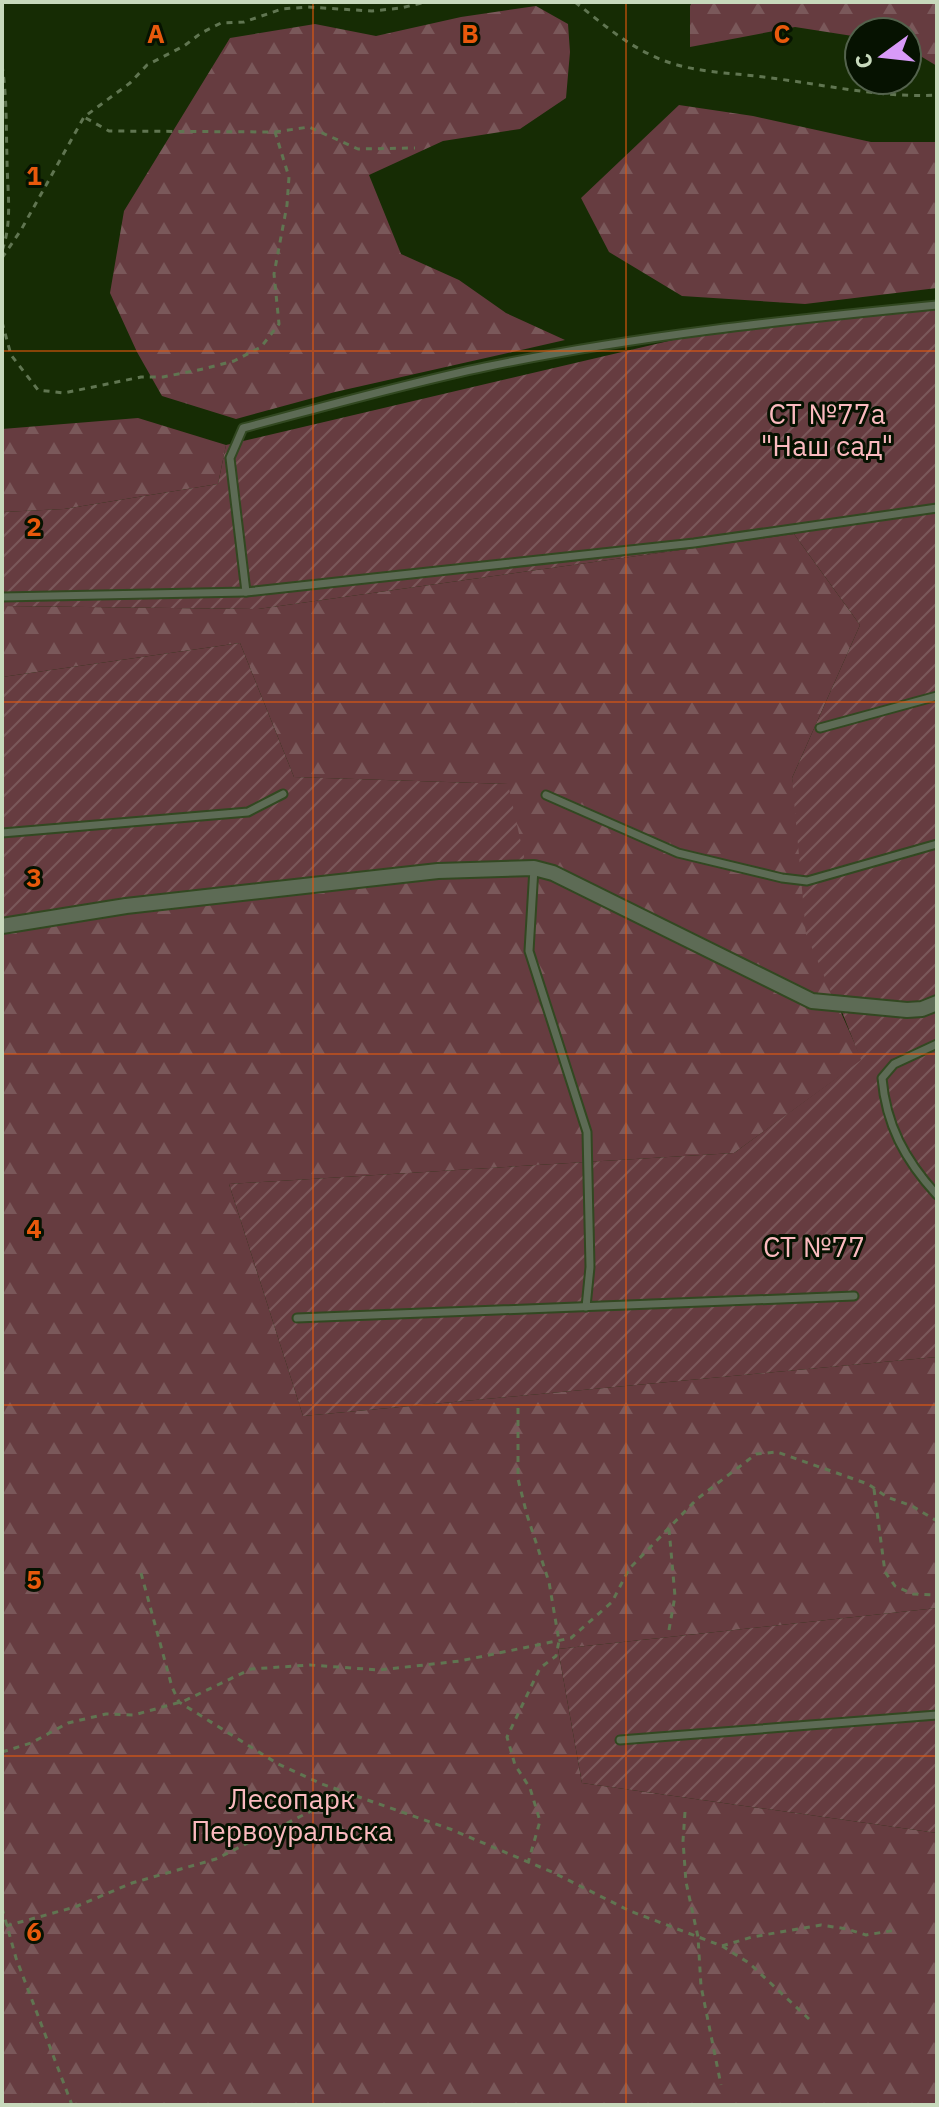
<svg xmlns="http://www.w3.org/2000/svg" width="939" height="2107" font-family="'IBM Plex Sans',sans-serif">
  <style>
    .forest { fill: url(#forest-firs) }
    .garden { fill: url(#garden-furrows) }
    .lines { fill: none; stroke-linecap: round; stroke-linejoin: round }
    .lane-casing { stroke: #324821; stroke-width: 11 }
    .street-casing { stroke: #324821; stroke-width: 18 }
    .path { stroke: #607551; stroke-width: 3; stroke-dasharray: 6 6; stroke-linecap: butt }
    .lane { stroke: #5d6b55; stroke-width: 7 }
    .street { stroke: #5d6b55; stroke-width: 14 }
    .grid { fill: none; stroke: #e8590c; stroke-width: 2; stroke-opacity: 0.55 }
    .labels { text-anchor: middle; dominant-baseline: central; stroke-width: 6; stroke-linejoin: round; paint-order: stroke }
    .park-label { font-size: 28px; fill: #fbbabf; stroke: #061201 }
    .grid-label { font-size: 26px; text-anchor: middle; font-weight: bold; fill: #e8590c; stroke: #061201; stroke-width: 6; stroke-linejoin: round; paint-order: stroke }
  </style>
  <defs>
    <pattern id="forest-firs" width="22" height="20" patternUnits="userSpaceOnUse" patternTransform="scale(2)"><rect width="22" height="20" fill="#663c40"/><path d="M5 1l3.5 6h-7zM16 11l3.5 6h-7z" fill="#7a585a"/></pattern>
    <pattern id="garden-furrows" width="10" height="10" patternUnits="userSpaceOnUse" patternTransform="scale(2)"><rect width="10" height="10" fill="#663c40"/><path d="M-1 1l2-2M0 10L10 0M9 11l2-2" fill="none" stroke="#7a585a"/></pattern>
  </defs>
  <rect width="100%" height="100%" fill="#162c04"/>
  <g class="forest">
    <polygon points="692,2 937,2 937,66 907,48 907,32 859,32 859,37 795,27 690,47 690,6"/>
    <polygon points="536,6 568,24 570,52 566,98 520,129 443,141 369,175 401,254 459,280 506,313 565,340 335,392 236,419 162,396 137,352 110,293 124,211 230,38 315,24 376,36 461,17"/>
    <polygon points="679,105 753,116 871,142 937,142 937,288 805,304 682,296 609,252 581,198"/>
    <polygon points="138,418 226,445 218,484 64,509 2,512 2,429"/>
    <polygon points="794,534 860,625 792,778 835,999 862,1060 734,1153 229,1184 303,1416 937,1357 937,1608 558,1649 582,1783 937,1833 937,2105 2,2105 2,920 508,784 294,777 240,643 2,677 2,606 258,609"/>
  </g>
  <g class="garden">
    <polygon points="937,309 937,996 921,1003 834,999 806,934 792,778 860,625 794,534 258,609 2,606 2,512 64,509 218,484 226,445 707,332"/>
    <polygon points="240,643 294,777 508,784 527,870 173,895 2,920 2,677"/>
    <polygon points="937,1007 937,1357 303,1416 229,1184 734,1153 861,1060 842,1012 922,1013"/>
    <polygon points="937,1608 937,1833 582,1783 558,1649"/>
  </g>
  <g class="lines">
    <g class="lane-casing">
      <g id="lane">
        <path d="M246,592L230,458L243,428C323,407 404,384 485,367C634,336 785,320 937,305"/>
        <polyline points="2,597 246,592 694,543 937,508"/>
        <polyline points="820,728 937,696"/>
        <polyline points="546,795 678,853 782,878 807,881 937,844"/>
        <polyline points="2,833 248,812 283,794"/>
        <polyline points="534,868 529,951 587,1132 590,1267 586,1307"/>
        <path d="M937,1044L894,1064L882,1078C886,1125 905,1160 937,1195"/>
        <polyline points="297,1318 854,1296"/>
        <polyline points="620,1740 937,1715"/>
      </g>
    </g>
    <g class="street-casing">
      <polyline id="street" points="2,926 126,906 438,871 534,868 553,873 812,1001 907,1010 922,1009 937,1003"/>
    </g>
    <g class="path">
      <path d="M575,2C599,21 623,42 651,55C689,74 731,72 771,78C827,85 881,98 937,95"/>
      <path d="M2,65C7,97 6,127 7,158C7,190 13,220 2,251"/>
      <polyline points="275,132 309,127 358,149 415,148"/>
      <polyline points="2,258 21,230 84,117 130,83 147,65 184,46 201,33 221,23 244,22 282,9 308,7 372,11 401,8 426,2"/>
      <polyline points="2,322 11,355 38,390 64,393 141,377 163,377 203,369 234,361 261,347 279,324 274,274 287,205 289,177 275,132 109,131 84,117"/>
      <polyline points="518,1408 518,1479 527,1515 549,1582 559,1641 556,1656 540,1668 507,1737 515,1765 530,1788 540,1821 528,1863"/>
      <polyline points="874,1489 885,1572 895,1586 913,1594 937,1595"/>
      <polyline points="141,1573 172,1687 179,1702 278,1764 322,1784 450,1829 552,1872 630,1911 722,1946 749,1963 809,2019"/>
      <polyline points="669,1630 675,1596 669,1529"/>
      <polyline points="2,1752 31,1743 68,1723 106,1714 134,1715 184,1701 251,1669 310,1665 379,1670 460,1661 571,1638 612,1602 629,1569 697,1499 756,1454 777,1452 868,1484 887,1497 912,1506 937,1521"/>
      <polyline points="685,1812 683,1841 686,1882 698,1937 701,1986 721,2085"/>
      <polyline points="2,1908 16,1958 72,2105"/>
      <polyline points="6,1926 75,1907 132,1883 216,1859 347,1793"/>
      <polyline points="722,1946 752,1937 821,1925 847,1929 866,1935 896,1930"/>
    </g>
    <use href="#lane" class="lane"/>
    <use href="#street" class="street"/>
  </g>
  <path class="grid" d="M313,2V2105M626,2V2105M2,351H937M2,702H937M2,1054H937M2,1405H937M2,1756H937"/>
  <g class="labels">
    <g class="park-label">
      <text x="827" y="413">СТ №77а<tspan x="827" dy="32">"Наш сад"</tspan></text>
      <text x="814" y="1246">СТ №77</text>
      <text x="292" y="1798">Лесопарк<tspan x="292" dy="32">Первоуральска</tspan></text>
    </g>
  </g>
  <g class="grid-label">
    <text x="156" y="43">A</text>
    <text x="470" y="43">B</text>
    <text x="782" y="43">C</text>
    <text x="34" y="185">1</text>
    <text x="34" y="536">2</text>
    <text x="34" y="887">3</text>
    <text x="34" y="1238">4</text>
    <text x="34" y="1589">5</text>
    <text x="34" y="1941">6</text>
  </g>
  <rect width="939" height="2107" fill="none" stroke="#c7d9bc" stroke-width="8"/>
  <g transform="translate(883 56) rotate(255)"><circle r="38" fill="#061201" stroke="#53624c" stroke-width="2"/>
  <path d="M0-6L14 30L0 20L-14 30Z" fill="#d89af8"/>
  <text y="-12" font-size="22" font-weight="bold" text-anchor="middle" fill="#c7d9bc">С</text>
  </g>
</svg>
